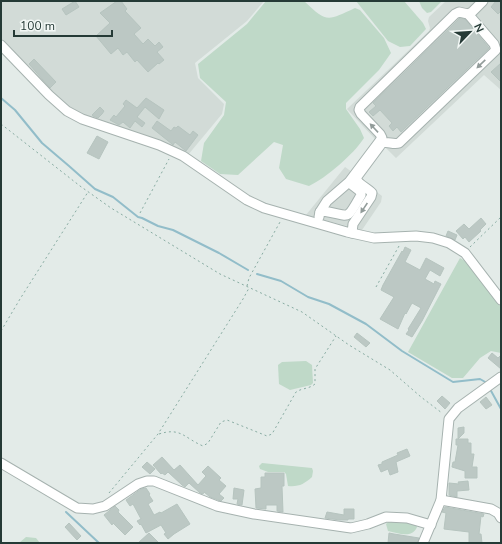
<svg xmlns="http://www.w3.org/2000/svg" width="502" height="544" font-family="'Nunito Sans',sans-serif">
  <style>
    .built { fill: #d2dbd7 }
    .green { fill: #bfd9c8 }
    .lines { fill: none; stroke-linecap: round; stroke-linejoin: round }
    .stream { stroke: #92bdc9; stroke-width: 2 }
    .building { fill: #bcc8c4; stroke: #b6c4bf }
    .minor-casing { stroke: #a6b2af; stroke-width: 11 }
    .path { stroke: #88aba2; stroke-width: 1; stroke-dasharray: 2 3; stroke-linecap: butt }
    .minor { stroke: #fff; stroke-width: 9 }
    .oneway { fill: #929c9a }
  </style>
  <rect width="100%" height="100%" fill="#e3ebe8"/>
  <g class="built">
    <polygon points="1,1 264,1 247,21 195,63 198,78 224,104 222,114 188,155 95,122 70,108 50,90 1,39"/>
    <polygon points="446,1 501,1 501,90 484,75 396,158 384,146 359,179 382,196 381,202 362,230 306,215 345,167 352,172 376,140 347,109 429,31 430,28 428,21 429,17"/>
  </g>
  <g class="green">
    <path d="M266,1H304C327,23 327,21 355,8L360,10L384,38L391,53L379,70L346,103V109L360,129L364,138C354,154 326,178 309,186L286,179L279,168L283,145L274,142L238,175L220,174L201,161L204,143L224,115L226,102L200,78L198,64L247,24Z"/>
    <polygon points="356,1 404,1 423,23 426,29 410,46 400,47 388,41"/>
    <polygon points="419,1 442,1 431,12 427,13 422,8"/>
    <polygon points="460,258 465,261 501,307 501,353 491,351 480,358 463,378 452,378 408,352"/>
    <polygon points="306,361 312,365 313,383 311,385 290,390 279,384 278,365 282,362"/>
    <path d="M262,463L312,468L313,471L312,477C304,484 299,487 288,486L286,474L284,472H268L260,469L259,466Z"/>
    <path d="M394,521H407L416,525L417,527C412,539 398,533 388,531L386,524L388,522Z"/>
    <polygon points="26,537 36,538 40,543 19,543"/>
  </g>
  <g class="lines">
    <g class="stream">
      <polyline points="1,98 15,110 42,143 69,166 95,189 113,197 138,217 142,218 158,226 173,230 219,253 248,270"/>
      <polyline points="257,274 281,281 308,297 329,304 366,324 402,351 453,382 480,379 487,383"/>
      <polyline points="490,389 501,409"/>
      <polyline points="66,512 99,543"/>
    </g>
  </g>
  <g class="building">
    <polygon points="75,1 79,7 66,15 62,9"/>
    <polygon points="117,1 121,1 127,9 125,11 141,28 134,34 143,44 148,39 155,46 159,42 163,47 157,52 164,60 159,64 158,63 148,72 137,60 135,62 127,52 123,55 118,48 111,54 96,36 110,23 100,13"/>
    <polygon points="496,1 501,1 501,11 498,14 491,7"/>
    <polygon points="460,18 465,19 489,48 401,132 397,127 393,131 389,126 392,123 380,110 373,116 369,112 376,106 373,103"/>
    <polygon points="34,59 56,82 50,88 29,64"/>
    <polygon points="501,63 501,82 491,72"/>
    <polygon points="146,98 164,110 159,119 145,107 137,117 145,123 142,127 135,121 130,128 123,122 119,125 110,120 114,115 116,117 125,106 123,104 126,100 137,108"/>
    <polygon points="100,107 104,111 102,114 98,118 93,116 92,115"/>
    <polygon points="157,121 171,131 174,127 176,128 178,126 190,135 193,131 198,135 186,151 175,142 173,145 172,144 152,128"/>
    <polygon points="97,136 108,142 99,159 87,153"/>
    <polygon points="481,218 486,224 480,230 481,231 469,242 465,237 463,239 456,231 464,224 469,229"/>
    <polygon points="448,231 457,235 455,240 446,236"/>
    <polygon points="405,247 411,250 405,262 420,270 426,258 444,268 440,276 430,270 425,279 434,284 435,281 441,284 422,321 412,337 406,334 409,330 408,329 421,308 412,303 406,314 405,313 398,329 380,319 394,297 381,290 383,285 402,251 403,252"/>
    <polygon points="357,333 370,343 366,347 354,337"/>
    <polygon points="492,353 498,358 501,355 501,369 488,358"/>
    <polygon points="442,396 450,403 445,409 437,401"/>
    <polygon points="486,397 492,405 486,409 480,402"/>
    <polygon points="464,427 464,433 458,439 458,428"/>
    <polygon points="456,439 468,439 468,443 471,443 471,454 474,454 472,467 477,467 477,478 465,478 465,471 452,467 453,462 455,462 458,445 456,445"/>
    <polygon points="407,449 410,456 396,462 398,472 390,475 388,469 381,472 378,465 382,464 382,462 398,455 397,453"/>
    <polygon points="162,457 174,470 180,465 198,485 206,476 202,472 208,466 221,478 219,480 226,486 219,494 224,498 221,501 210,497 204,492 203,494 200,493 189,483 185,487 182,485 168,472 165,475 162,473 161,474 153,465"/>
    <polygon points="147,462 155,469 150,474 142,467"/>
    <polygon points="265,473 284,473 284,486 282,486 283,512 277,511 277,505 266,505 266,509 256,508 255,489 261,488 261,477 265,477"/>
    <polygon points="468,481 469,490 457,491 457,497 449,495 449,483 459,484 458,482"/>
    <polygon points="146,488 150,494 149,495 153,501 148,504 154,515 160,512 161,513 177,504 190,524 174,534 168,539 164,534 166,533 161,525 146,533 141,524 140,525 137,521 141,519 133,504 130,506 126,500 141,489"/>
    <polygon points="234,488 244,490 242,505 237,504 238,499 233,499"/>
    <polygon points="115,506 119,510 118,512 133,527 125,535 113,523 112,525 104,515"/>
    <polygon points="445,507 484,514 483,517 481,516 479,534 481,534 482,543 469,543 469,532 444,529 446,513 442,512"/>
    <polygon points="344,509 354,509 354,519 348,519 348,520 340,520 325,518 327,512 344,515"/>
    <polygon points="69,523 81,536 77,540 65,527"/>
    <polygon points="149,533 159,543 138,543"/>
    <polygon points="389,533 394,534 419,538 417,543 388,543"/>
  </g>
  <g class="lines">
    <g class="minor-casing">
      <g id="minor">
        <polyline points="468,14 472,12 483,1"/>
        <polyline points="1,45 49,95 67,111 82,119 159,145 183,156 247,200 264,208 347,232 374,238 416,236 433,238 449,243 465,253 501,300"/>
        <path d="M320,212L327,201L349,182L382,138L380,134L361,114L359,110L360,107L455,14L459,12L468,14L494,44L496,50L399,143C393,145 388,141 382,143L356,178C358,185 367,187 372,193L371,197L353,224L352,233"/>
        <path d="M319,217L320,212L323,211C351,215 345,223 361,195V192L352,185"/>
        <polyline points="1,463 77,508 93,509 105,506 138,484 147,481 154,481 217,506 254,514 351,528 368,524 386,517 407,518 431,525"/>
        <polyline points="441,500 491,509 498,513 501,518"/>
        <polyline points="423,543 441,500 449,419 458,408 501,377"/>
      </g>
    </g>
    <g class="path">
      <polyline points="1,124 80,186 111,208 220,274 302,312 349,345 390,370 421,397 442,413"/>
      <polyline points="140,213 169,159"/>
      <polyline points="470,247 501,217"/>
      <polyline points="247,286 249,278 280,222"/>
      <polyline points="376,287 399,246"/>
      <polyline points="1,331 20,299 88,192"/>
      <path d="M159,434C181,427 184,438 203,446L208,443L221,422L227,420L267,436L272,434L296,392C302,388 309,389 315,384V369L336,336"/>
      <polyline points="109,493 158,434 243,299 249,288"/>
    </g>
    <use href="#minor" class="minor"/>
  </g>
  <defs><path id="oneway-solid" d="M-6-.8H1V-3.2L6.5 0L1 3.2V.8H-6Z"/></defs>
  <g class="oneway">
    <use href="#oneway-solid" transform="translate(481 64) rotate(136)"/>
    <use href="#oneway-solid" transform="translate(374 128) rotate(-133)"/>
    <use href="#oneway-solid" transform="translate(364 208) rotate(124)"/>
  </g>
  <rect width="502" height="544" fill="none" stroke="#253a36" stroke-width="4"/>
  <g transform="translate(470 32) rotate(65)" stroke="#f3f8f6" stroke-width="3" paint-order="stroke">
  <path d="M0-3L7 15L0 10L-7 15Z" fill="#253a36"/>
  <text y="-6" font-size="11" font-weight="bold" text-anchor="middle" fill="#253a36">N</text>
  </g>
  <path d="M14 30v6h98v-6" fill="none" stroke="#253a36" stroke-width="2"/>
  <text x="20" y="30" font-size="12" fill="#253a36" stroke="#f3f8f6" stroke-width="3" paint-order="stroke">100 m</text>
</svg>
